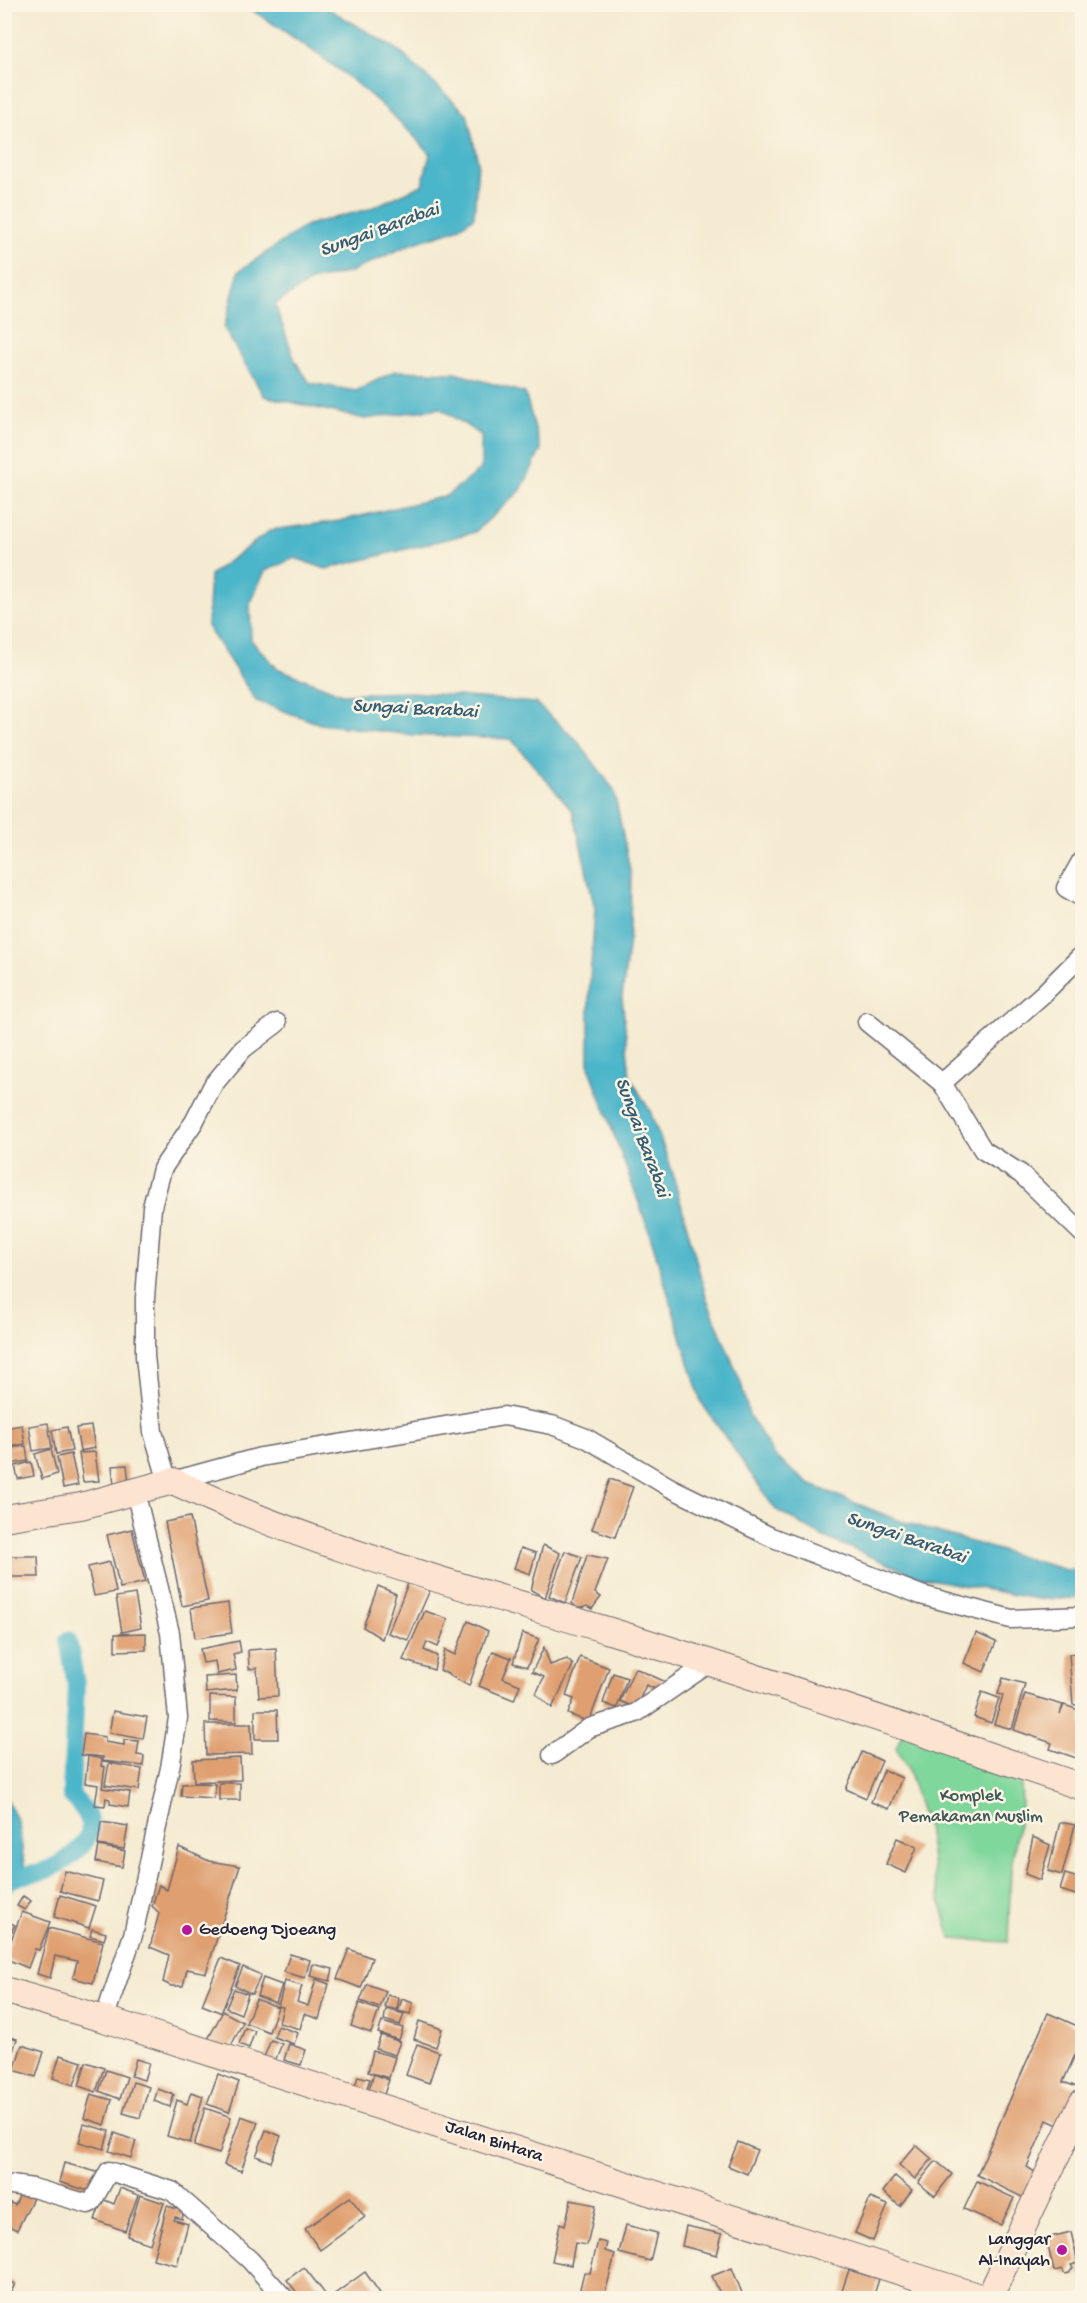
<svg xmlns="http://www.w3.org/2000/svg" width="1087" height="2303" font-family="'Gochi Hand',sans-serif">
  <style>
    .green { fill: #7fd79b; stroke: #507c6b; stroke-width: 1.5 }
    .water { fill: #4bb5c9; stroke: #366c82; stroke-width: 1.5 }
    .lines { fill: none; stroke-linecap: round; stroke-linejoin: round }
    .canal { stroke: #4bb5c9; stroke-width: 18 }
    .building { fill: #df9f6f }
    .street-casing { stroke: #6c6870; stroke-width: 21 }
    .secondary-casing { stroke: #6c6870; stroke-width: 28 }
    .street { stroke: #fff; stroke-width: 18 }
    .secondary { stroke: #fde4d1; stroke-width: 26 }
    .poi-dot { fill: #b5179e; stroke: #fcf5e5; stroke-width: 2 }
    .labels { text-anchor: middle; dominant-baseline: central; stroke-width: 5; stroke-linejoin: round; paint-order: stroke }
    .park-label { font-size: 18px; fill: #3e5858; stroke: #fcf5e5 }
    .poi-label { font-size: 18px; fill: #22223b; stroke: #fcf5e5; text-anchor: start }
    .street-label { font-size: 18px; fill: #22223b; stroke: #fcf5e5 }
    .water-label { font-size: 20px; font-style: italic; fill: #325d74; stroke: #fcf5e5 }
  </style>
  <rect width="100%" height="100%" fill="#fcf5e5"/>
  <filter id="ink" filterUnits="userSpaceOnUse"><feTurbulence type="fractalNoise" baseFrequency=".0167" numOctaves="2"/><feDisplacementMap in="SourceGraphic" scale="12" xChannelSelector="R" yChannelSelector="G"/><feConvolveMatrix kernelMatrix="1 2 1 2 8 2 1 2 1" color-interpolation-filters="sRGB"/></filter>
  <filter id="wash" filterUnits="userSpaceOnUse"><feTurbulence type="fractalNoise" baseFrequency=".008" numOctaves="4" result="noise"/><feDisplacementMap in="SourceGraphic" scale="24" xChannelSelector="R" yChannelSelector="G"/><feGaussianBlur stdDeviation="1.35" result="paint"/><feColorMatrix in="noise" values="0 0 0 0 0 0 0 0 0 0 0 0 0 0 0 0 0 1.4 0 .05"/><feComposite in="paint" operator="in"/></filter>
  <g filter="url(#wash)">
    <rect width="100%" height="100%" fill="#f5ebd2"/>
    <polygon class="green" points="904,1731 1020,1769 1022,1804 1011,1867 1008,1942 951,1939 935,1882 928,1832 908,1769 896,1748"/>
    <g class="water">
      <path d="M244,5H322L397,49L467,114L478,162L474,217L455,230L411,244L350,272L311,281L275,304L295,361L310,383L356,391L395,371L455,373L525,393L541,450L521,490L475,532L326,569L295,558L265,571L250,603L251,640L277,668L342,694L412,692L535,703L576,739L614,790L631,875L630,931L622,997L630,1077L650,1111L672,1171L707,1300L741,1383L749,1415L774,1456L809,1484L897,1520L1066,1570L1082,1568V1598L1037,1599L919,1577L822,1536L775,1509L701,1402L648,1228L589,1066V995L595,909L573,811L511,739L413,735L320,724L256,701L207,626L210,575L271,530L339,521L446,496L481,469V435L440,408L365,419L264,396L224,328L239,271L307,225L369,209L422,185L430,154C377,93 312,48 244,5Z"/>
      <polygon points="4,1793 19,1824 25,1872 5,1894"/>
    </g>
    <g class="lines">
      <path class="canal" d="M4,1885C14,1874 31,1875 44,1871C60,1865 90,1847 90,1827C90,1814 79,1804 71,1795L76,1684L68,1640"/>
    </g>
    <g id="blocks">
      <g class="building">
        <polygon points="48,1423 52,1448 33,1451 29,1426"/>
        <polygon points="22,1425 25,1444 4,1448 4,1428"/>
        <polygon points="91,1426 95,1448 80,1451 76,1428"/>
        <polygon points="67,1427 72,1451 56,1454 52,1430"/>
        <polygon points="26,1446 28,1461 10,1464 7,1448"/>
        <polygon points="51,1449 57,1474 42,1479 35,1454"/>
        <polygon points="95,1452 99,1481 83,1482 79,1453"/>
        <polygon points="71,1454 78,1485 63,1488 57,1457"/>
        <polygon points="31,1462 34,1476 18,1479 15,1466"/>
        <polygon points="127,1465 129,1484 114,1485 112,1466"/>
        <polygon points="610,1479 633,1487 615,1537 592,1529"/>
        <polygon points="190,1517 208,1601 182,1606 165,1522"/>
        <polygon points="132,1529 145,1582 120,1588 107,1535"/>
        <polygon points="543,1545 560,1553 545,1598 531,1590"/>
        <polygon points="521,1548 536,1553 530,1574 514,1568"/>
        <polygon points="565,1551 582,1557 565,1603 549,1596"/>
        <polygon points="587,1555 608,1559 595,1593 601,1597 592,1609 587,1606 578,1609 572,1603"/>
        <polygon points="4,1556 38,1556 39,1577 4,1577"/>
        <polygon points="110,1562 116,1592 94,1596 88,1567"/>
        <polygon points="409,1581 430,1590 408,1640 388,1633"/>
        <polygon points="378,1586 396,1594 382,1639 363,1627"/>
        <polygon points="135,1594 141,1628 122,1632 116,1597"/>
        <polygon points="228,1603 232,1633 195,1638 191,1608"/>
        <polygon points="425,1611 448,1619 438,1647 427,1642 424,1650 437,1656 434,1670 403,1660"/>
        <polygon points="468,1621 488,1631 469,1686 440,1670 445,1650 455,1655"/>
        <polygon points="146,1633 146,1650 115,1651 115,1634"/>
        <polygon points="522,1633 539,1639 527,1667 513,1663"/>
        <polygon points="976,1633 996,1642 984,1672 964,1663"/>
        <polygon points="239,1641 241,1652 233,1654 236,1670 217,1674 215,1661 203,1663 200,1649"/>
        <polygon points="544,1647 550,1665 567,1659 573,1665 552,1708 536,1694 544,1677 532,1672"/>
        <polygon points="276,1648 278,1696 259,1697 257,1668 249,1669 248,1650"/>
        <polygon points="493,1651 511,1658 503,1678 520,1685 514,1700 479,1686"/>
        <polygon points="1082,1653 1082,1704 1073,1705 1069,1654"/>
        <polygon points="580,1657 609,1668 589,1722 568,1714 574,1699 566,1696"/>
        <polygon points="635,1668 668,1683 664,1693 646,1685 636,1708 620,1701"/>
        <polygon points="613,1673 627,1678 617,1708 603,1703"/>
        <polygon points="236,1675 237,1690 206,1693 205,1677"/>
        <polygon points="1003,1678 1025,1684 1012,1729 994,1724 1003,1695 998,1694"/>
        <polygon points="982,1692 999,1698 991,1723 974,1717"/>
        <polygon points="1025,1694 1063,1705 1060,1714 1064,1705 1082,1711 1082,1760 1050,1749 1052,1743 1014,1730"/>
        <polygon points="210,1696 236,1697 236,1722 210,1721"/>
        <polygon points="255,1710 277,1710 278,1739 255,1739"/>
        <polygon points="113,1711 147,1717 143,1739 109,1733"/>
        <polygon points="205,1724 251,1724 252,1754 206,1755"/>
        <polygon points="84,1734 105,1737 105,1742 124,1745 124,1740 139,1741 137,1755 144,1756 143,1766 103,1761 103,1757 81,1755"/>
        <polygon points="862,1752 882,1761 866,1798 846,1789"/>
        <polygon points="88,1756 102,1759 101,1766 105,1767 102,1788 130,1792 128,1807 110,1804 110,1799 106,1798 105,1806 95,1805 98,1785 85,1783"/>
        <polygon points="240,1758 241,1780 194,1782 193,1760"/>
        <polygon points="109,1763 142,1769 139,1790 105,1785"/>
        <polygon points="884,1770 902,1778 889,1809 871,1802"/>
        <polygon points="202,1783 215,1784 214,1798 181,1796 182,1784"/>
        <rect x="219" y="1783" width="21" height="17"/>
        <polygon points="101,1822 128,1826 124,1849 98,1845"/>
        <polygon points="1060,1822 1075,1825 1062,1875 1048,1871"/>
        <polygon points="1033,1837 1050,1845 1040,1880 1025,1874"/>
        <polygon points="897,1838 917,1847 906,1873 886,1864"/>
        <polygon points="99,1846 125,1851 122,1867 96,1862"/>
        <polygon points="179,1847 209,1861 240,1866 206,1973 187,1969 183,1986 171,1986 163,1982 169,1955 150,1947 159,1913 152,1906 159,1885 167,1890"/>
        <polygon points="65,1871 103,1881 98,1901 60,1891"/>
        <polygon points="1065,1874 1082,1879 1082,1897 1060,1890"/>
        <polygon points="60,1895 96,1906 89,1928 54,1917"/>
        <polygon points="23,1896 31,1901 25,1910 17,1906"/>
        <polygon points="22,1912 50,1922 39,1950 35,1949 28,1968 4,1958"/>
        <polygon points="4,1920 15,1925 11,1932 4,1930"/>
        <polygon points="49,1928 103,1942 93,1983 73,1978 77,1961 55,1956 50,1978 37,1974"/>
        <polygon points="92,1929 106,1933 104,1940 90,1936"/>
        <polygon points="4,1932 11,1936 4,1950"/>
        <polygon points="349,1949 372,1958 361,1988 337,1979"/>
        <polygon points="290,1954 310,1960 305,1978 284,1972"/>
        <polygon points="221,1958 240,1966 222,2011 243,2022 228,2052 207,2041 222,2013 202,2005"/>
        <polygon points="313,1964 333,1969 330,1981 310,1976"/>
        <polygon points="243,1967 261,1975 252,1994 235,1986"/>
        <polygon points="263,1978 282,1985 276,2003 257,1996"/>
        <polygon points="316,1979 329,1984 319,2019 304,2014 300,2029 279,2023 283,2007 278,2006 285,1981 302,1986 297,2002 308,2006"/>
        <polygon points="367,1984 386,1991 380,2008 360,2001"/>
        <polygon points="234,1989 248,1994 241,2014 226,2008"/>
        <polygon points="388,1995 399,1998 397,2010 385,2007"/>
        <polygon points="256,1999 278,2007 269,2032 246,2023"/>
        <polygon points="402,1999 413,2003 410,2014 398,2011"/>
        <polygon points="359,2003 379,2010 371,2033 351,2026"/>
        <polygon points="386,2009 404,2014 400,2025 384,2020"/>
        <polygon points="1048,2013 1082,2028 1082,2039 1063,2082 1080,2088 1062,2127 1047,2120 1027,2167 1038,2174 1026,2199 977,2175"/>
        <polygon points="419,2021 442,2029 436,2047 414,2039"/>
        <polygon points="382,2022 403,2028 399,2040 378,2033"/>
        <polygon points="278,2026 298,2033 294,2044 274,2037"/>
        <polygon points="245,2028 255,2031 249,2048 239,2044"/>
        <polygon points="4,2035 17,2039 9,2064 4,2062"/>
        <polygon points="381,2035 400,2042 395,2055 376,2049"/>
        <polygon points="271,2040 282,2044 275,2061 264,2057"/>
        <polygon points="289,2044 306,2050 301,2065 284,2060"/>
        <polygon points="417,2044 439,2052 429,2083 406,2075"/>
        <polygon points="22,2045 44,2052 36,2077 14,2070"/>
        <polygon points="373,2051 395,2057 389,2078 368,2072"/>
        <polygon points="60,2055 82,2062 74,2085 53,2078"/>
        <polygon points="136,2059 149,2063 144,2080 131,2076"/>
        <polygon points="86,2062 104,2068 96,2092 79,2086"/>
        <polygon points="106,2070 127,2077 120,2099 99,2091"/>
        <polygon points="218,2074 239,2082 229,2112 207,2104"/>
        <polygon points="374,2074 389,2080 383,2097 368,2092"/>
        <polygon points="358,2076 370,2079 366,2091 355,2087"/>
        <polygon points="133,2082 149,2087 140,2118 123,2113"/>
        <polygon points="158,2089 174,2095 170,2107 154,2101"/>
        <polygon points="191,2092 203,2096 190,2143 167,2136 177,2100 187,2104"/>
        <polygon points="91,2094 112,2100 105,2125 84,2118"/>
        <polygon points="205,2108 231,2117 219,2154 194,2146"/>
        <polygon points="241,2116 258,2122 241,2171 224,2165"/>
        <polygon points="84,2124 109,2131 104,2149 79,2142"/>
        <polygon points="266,2130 281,2136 271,2162 256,2156"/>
        <polygon points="115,2133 136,2141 131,2158 109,2151"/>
        <polygon points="738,2142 757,2150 747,2174 728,2166"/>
        <polygon points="916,2145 932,2159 915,2179 899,2165"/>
        <polygon points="936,2161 952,2174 935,2196 918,2183"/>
        <polygon points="64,2163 97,2172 92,2192 59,2182"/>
        <polygon points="895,2176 912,2190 900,2206 883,2192"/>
        <polygon points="977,2181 1014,2198 1001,2225 964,2209"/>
        <polygon points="120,2188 138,2195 125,2231 95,2220 102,2199 114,2204"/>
        <polygon points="21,2192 33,2198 17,2230 4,2224 4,2200 15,2205"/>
        <polygon points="140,2195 164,2203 150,2244 127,2236"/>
        <polygon points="350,2197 365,2217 320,2250 305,2229"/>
        <polygon points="870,2198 888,2205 873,2241 855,2233"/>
        <polygon points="571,2200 596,2205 587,2245 575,2243 571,2265 552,2261 560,2223 565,2225"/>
        <polygon points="167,2206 184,2211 182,2219 175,2217 174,2220 188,2224 177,2265 153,2259"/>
        <polygon points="626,2225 657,2233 650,2261 619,2253"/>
        <polygon points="686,2226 722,2234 717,2255 682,2246"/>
        <polygon points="1071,2232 1078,2263 1071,2265 1073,2268 1069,2273 1065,2274 1062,2269 1054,2271 1046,2238"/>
        <polygon points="598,2241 607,2243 605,2251 615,2254 604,2298 578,2297 584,2272 590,2273"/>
        <rect x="1080" y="2242" width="2" height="33"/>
        <polygon points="304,2267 326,2295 322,2298 301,2298 287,2280"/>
        <polygon points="732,2268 744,2298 722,2298 712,2276"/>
        <polygon points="849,2270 879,2279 873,2298 856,2298 841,2294"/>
        <polygon points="365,2272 382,2296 379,2298 329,2298"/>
        <polygon points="4,2279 15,2284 8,2298 4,2298"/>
      </g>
    </g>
  </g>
  <g filter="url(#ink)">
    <use href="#blocks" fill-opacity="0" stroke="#6c6870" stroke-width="1.5"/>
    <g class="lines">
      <g class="street-casing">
        <g id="street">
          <polyline points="1082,860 1066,888 1082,897"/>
          <polyline points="867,1022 942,1083 983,1150 1021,1174 1082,1233"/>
          <polyline points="942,1083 1043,994 1082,955"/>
          <polyline points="173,1481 261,1457 504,1416 552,1425 586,1438 671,1488 771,1537 921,1595 1011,1619 1082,1616"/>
          <polyline points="168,1482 153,1432 145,1356 145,1298 152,1207 162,1169 194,1122 213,1085 243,1049 277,1023"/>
          <polyline points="552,1755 589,1728 636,1713 711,1662"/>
          <polyline points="104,2019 133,1935 170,1768 178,1718 170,1633 135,1491"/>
          <polyline points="4,2184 33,2188 88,2204 92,2202 109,2171 172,2191 250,2260 284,2298"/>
        </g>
      </g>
      <g class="secondary-casing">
        <g id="secondary">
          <path d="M4,1518L81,1506L173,1481C313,1547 463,1586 610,1631C769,1680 925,1734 1082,1787"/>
          <polyline points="4,1990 104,2019 983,2298"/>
          <polyline points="989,2298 1082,2103"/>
        </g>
      </g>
      <use href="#street" class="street"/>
      <use href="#secondary" class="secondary"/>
    </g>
  </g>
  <g class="poi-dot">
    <circle cx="187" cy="1930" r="6"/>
    <circle cx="1062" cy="2250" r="6"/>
  </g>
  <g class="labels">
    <g class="park-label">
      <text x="971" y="1796">Komplek<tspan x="971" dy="21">Pemakaman Muslim</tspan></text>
    </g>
    <g class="poi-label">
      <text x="199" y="1930">Gedoeng Djoeang</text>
      <text x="1050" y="2240" text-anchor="end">Langgar<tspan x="1050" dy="21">Al-Inayah</tspan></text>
    </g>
    <g class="street-label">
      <text transform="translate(494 2142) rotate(18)">Jalan Bintara</text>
    </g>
    <g class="water-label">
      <text transform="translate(380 231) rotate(-20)">Sungai Barabai</text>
      <text transform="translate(415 710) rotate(3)">Sungai Barabai</text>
      <text transform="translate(641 1138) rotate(70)">Sungai Barabai</text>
      <text transform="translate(906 1539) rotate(19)">Sungai Barabai</text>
    </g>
  </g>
  <rect width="1087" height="2303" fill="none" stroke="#fcf5e5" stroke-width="24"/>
</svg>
